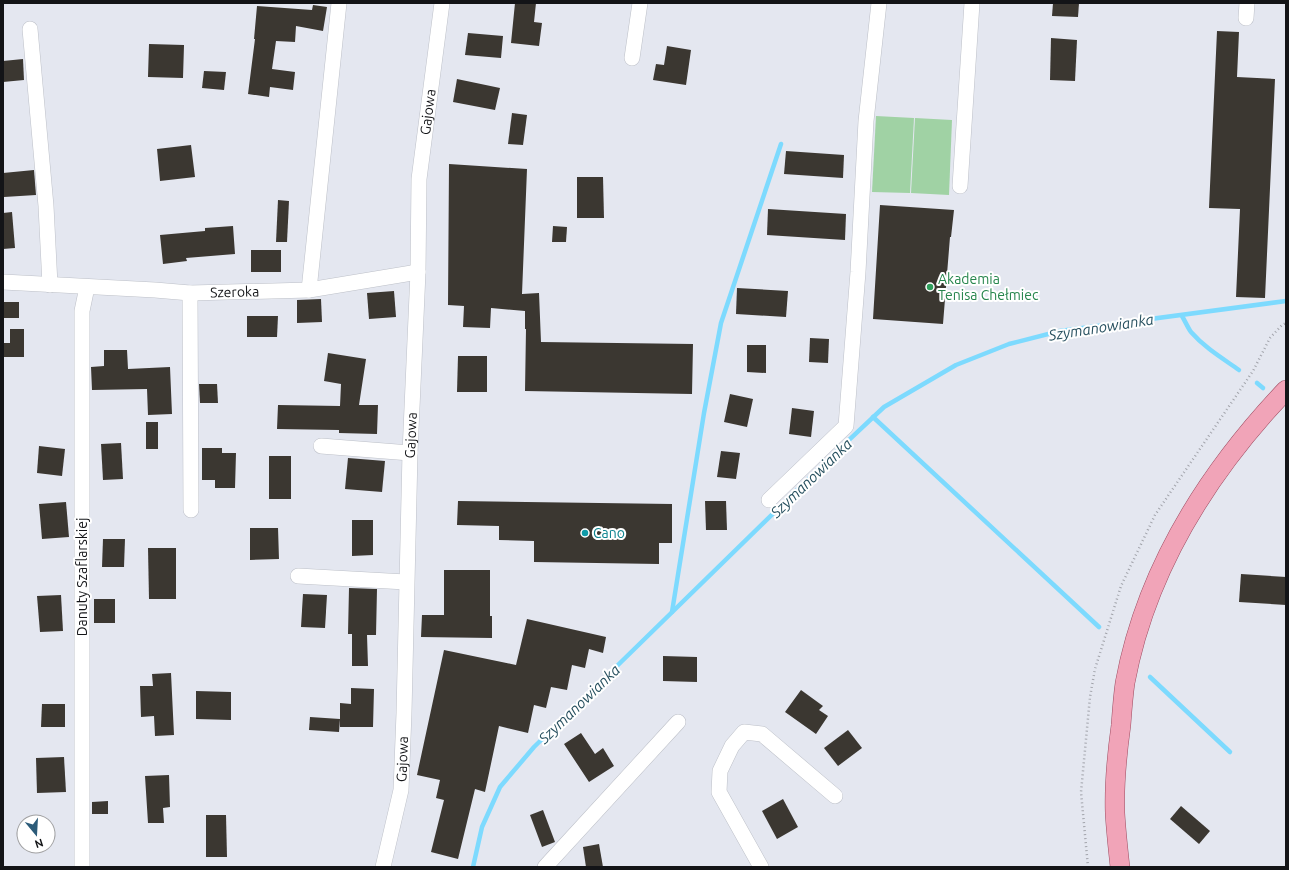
<svg xmlns="http://www.w3.org/2000/svg" width="1289" height="870" font-family="Ubuntu,sans-serif">
  <style>
    .green { fill: #a0d2a4 }
    .lines { fill: none; stroke-linecap: round; stroke-linejoin: round }
    .stream { stroke: #7ddafe; stroke-width: 4.5 }
    .building { fill: #3b3731 }
    .minor-casing { stroke: #bdc0c8; stroke-width: 16 }
    .major-casing { stroke: #9d4b60; stroke-width: 20 }
    .path { stroke: #a2a4ab; stroke-width: 2.5; stroke-dasharray: 1 3; stroke-linecap: butt }
    .minor { stroke: #fff; stroke-width: 15 }
    .major { stroke: #f1a4b8; stroke-width: 19 }
    .leisure-dot { fill: #2e9e5b; stroke: #fff; stroke-width: 1.5 }
    .culture-dot { fill: #0f9aa8; stroke: #fff; stroke-width: 1.5 }
    .labels { text-anchor: middle; dominant-baseline: central; stroke-width: 4; stroke-linejoin: round; paint-order: stroke }
    .street-label { font-size: 14px; fill: #131417; stroke: #fff }
    .leisure-label { font-size: 14px; fill: #27864d; stroke: #fff; text-anchor: start }
    .culture-label { font-size: 14px; fill: #0d838f; stroke: #fff; text-anchor: start }
    .water-label { font-size: 15px; font-style: italic; fill: #27505f; stroke: #fff }
  </style>
  <rect width="100%" height="100%" fill="#e4e7f0"/>
  <g class="green">
    <polygon points="876,116 914,118 910,193 872,192"/>
    <polygon points="915,118 952,120 949,195 911,193"/>
  </g>
  <g class="lines">
    <g class="stream">
      <path d="M1182,316C1185,321 1188,328 1191,332C1205,348 1222,358 1239,370"/>
      <polyline points="1257,383 1263,388"/>
      <polyline points="873,417 1099,627"/>
      <polyline points="672,612 704,413 721,323 781,144"/>
      <polyline points="1150,677 1230,752"/>
      <polyline points="473,867 482,827 500,787 534,747 833,455 884,407 956,365 1009,344 1060,331 1286,301"/>
    </g>
  </g>
  <g class="building">
    <polygon points="515,3 536,3 534,22 542,23 539,46 511,43"/>
    <polygon points="1053,3 1079,3 1078,17 1052,16"/>
    <polygon points="313,5 327,7 323,31 296,26 295,42 276,41 272,69 295,72 293,90 270,87 269,97 248,94 255,39 254,39 257,6 312,10"/>
    <polygon points="1217,31 1239,32 1237,77 1275,79 1265,298 1236,297 1240,209 1209,208"/>
    <polygon points="468,33 503,36 501,58 465,55"/>
    <polygon points="1051,38 1077,40 1075,81 1050,80"/>
    <polygon points="149,44 184,45 183,78 148,77"/>
    <polygon points="667,46 691,50 686,85 653,80 656,64 664,65"/>
    <polygon points="23,59 24,80 3,82 3,61"/>
    <polygon points="204,71 226,72 224,90 202,88"/>
    <polygon points="457,79 500,88 495,110 453,102"/>
    <polygon points="512,113 527,115 523,145 508,144"/>
    <polygon points="191,145 195,177 160,181 157,149"/>
    <polygon points="786,151 844,155 843,178 784,174"/>
    <polygon points="449,164 527,169 522,294 539,293 541,342 693,344 692,394 525,391 526,329 525,329 525,311 491,308 490,328 463,327 464,306 448,305"/>
    <polygon points="34,170 36,195 4,197 3,173"/>
    <polygon points="577,177 603,177 604,218 577,218"/>
    <polygon points="278,200 289,201 287,242 276,242"/>
    <polygon points="880,205 954,210 951,237 950,237 943,324 873,319"/>
    <polygon points="768,209 846,214 845,240 767,235"/>
    <polygon points="12,212 15,248 3,249 3,213"/>
    <polygon points="233,226 235,254 186,258 187,261 163,264 160,235 205,231 205,228"/>
    <polygon points="553,226 567,227 566,242 552,242"/>
    <rect x="251" y="250" width="30" height="22"/>
    <polygon points="737,288 788,291 786,317 736,314"/>
    <polygon points="394,291 396,317 369,319 367,293"/>
    <polygon points="321,299 322,322 297,323 297,300"/>
    <rect x="3" y="302" width="16" height="16"/>
    <polygon points="247,316 278,316 277,337 247,337"/>
    <polygon points="10,329 24,329 24,357 3,357 3,343 10,343"/>
    <polygon points="810,338 829,339 828,363 809,362"/>
    <polygon points="747,345 766,345 766,373 747,372"/>
    <polygon points="104,350 127,350 128,369 170,367 172,414 148,415 147,389 92,390 91,367 104,366"/>
    <polygon points="328,353 366,359 359,405 378,405 377,434 339,433 339,430 277,429 278,405 340,406 341,384 324,381"/>
    <polygon points="458,356 487,356 487,392 457,392"/>
    <polygon points="199,384 217,384 218,403 200,403"/>
    <polygon points="730,394 753,399 747,427 724,422"/>
    <polygon points="792,408 814,411 811,437 789,434"/>
    <rect x="146" y="422" width="12" height="27"/>
    <polygon points="121,443 123,479 103,480 101,444"/>
    <polygon points="39,446 65,449 62,476 37,473"/>
    <polygon points="202,448 222,448 222,453 236,453 235,488 215,488 215,480 202,480"/>
    <polygon points="721,451 740,453 736,479 717,477"/>
    <rect x="269" y="456" width="22" height="43"/>
    <polygon points="348,458 385,461 382,492 345,489"/>
    <polygon points="458,501 672,504 672,543 659,543 659,564 534,562 534,541 499,540 499,526 457,525"/>
    <polygon points="705,501 726,501 727,530 706,530"/>
    <polygon points="66,502 69,537 42,539 39,504"/>
    <polygon points="352,520 373,520 373,555 352,556"/>
    <polygon points="250,528 278,528 279,559 250,560"/>
    <polygon points="103,539 125,539 124,567 102,567"/>
    <polygon points="148,548 176,548 176,599 149,599"/>
    <polygon points="444,570 490,570 490,616 492,616 492,638 421,637 422,615 444,615"/>
    <polygon points="1241,574 1286,577 1286,605 1239,602"/>
    <polygon points="349,588 377,589 376,635 367,635 368,666 352,666 352,634 348,634"/>
    <polygon points="303,594 327,595 325,628 301,627"/>
    <polygon points="61,595 63,631 40,632 37,596"/>
    <rect x="94" y="599" width="21" height="24"/>
    <polygon points="527,619 606,637 603,653 589,649 585,668 572,665 567,690 551,687 546,708 534,705 528,733 499,726 485,792 475,789 458,859 431,852 444,800 436,798 440,780 417,775 444,650 516,665"/>
    <polygon points="663,656 697,657 697,682 663,681"/>
    <polygon points="171,673 174,735 155,736 154,716 141,717 140,686 153,686 152,674"/>
    <polygon points="351,688 374,689 373,727 340,727 340,703 351,704"/>
    <polygon points="801,690 823,706 819,710 828,716 816,734 785,712"/>
    <polygon points="196,691 231,692 231,720 196,719"/>
    <polygon points="42,704 65,704 65,727 41,727"/>
    <polygon points="310,717 340,719 339,732 309,730"/>
    <polygon points="848,730 862,748 838,766 824,748"/>
    <polygon points="581,733 595,754 603,748 614,766 589,782 564,744"/>
    <polygon points="64,757 66,792 37,793 36,758"/>
    <polygon points="169,775 170,807 163,808 164,823 148,823 145,776"/>
    <polygon points="783,799 798,827 777,839 762,811"/>
    <polygon points="108,801 108,814 92,814 92,802"/>
    <polygon points="1181,806 1210,831 1199,844 1170,819"/>
    <polygon points="543,810 555,842 542,847 530,815"/>
    <polygon points="206,815 226,815 227,857 206,857"/>
    <polygon points="599,844 603,867 586,867 583,847"/>
  </g>
  <g class="lines">
    <g class="minor-casing">
      <g id="minor">
        <polyline points="1246,18 1247,3"/>
        <polyline points="30,29 46,206 50,285"/>
        <polyline points="632,58 640,3"/>
        <polyline points="960,186 972,3"/>
        <path id="s1" d="M3,282L155,290L190,293L309,290L418,272"/>
        <polyline points="309,290 339,3"/>
        <polyline points="190,293 191,510"/>
        <polyline points="321,446 410,453"/>
        <polyline points="769,500 846,426 858,272 866,121 879,3"/>
        <polyline points="298,576 406,582"/>
        <polyline points="82,867 82,311 87,287"/>
        <path id="s2" d="M383,867L401,790L404,713L410,453L418,272L419,179L442,3"/>
        <polyline points="545,867 678,722"/>
        <polyline points="761,867 719,792 720,771 732,746 744,732 762,734 835,796"/>
      </g>
    </g>
    <g class="major-casing">
      <path id="major" d="M1120,867C1118,849 1116,831 1115,813C1114,784 1117,754 1121,725C1122,711 1123,697 1125,683C1146,570 1208,472 1286,390"/>
    </g>
    <polyline class="path" points="1088,867 1081,792 1090,697 1095,669 1121,586 1155,515 1253,371 1270,338 1282,325 1286,323"/>
    <use href="#minor" class="minor"/>
    <use href="#major" class="major"/>
  </g>
  <circle class="leisure-dot" cx="930" cy="287" r="4"/>
  <circle class="culture-dot" cx="585" cy="533" r="4"/>
  <g class="labels">
    <g class="street-label">
      <text stroke="none"><textPath href="#s2" startOffset="758">Gajowa</textPath></text>
      <text stroke="none"><textPath href="#s1" startOffset="232">Szeroka</textPath></text>
      <text stroke="none"><textPath href="#s2" startOffset="434">Gajowa</textPath></text>
      <text transform="translate(82 577) rotate(-90)">Danuty Szaflarskiej</text>
      <text stroke="none"><textPath href="#s2" startOffset="110">Gajowa</textPath></text>
    </g>
    <g class="leisure-label">
      <text x="938" y="279">Akademia<tspan x="938" dy="16">Tenisa Chełmiec</tspan></text>
    </g>
    <g class="culture-label">
      <text x="593" y="533">Cano</text>
    </g>
    <g class="water-label">
      <text transform="translate(1101 327) rotate(-9)">Szymanowianka</text>
      <text transform="translate(811 478) rotate(-44)">Szymanowianka</text>
      <text transform="translate(579 704) rotate(-44)">Szymanowianka</text>
    </g>
  </g>
  <rect width="1289" height="870" fill="none" stroke="#131417" stroke-width="8"/>
  <g transform="translate(36 834) rotate(162)"><circle r="19" fill="#ffffff" stroke="#a1a1a2"/>
  <path d="M0-3L7 15L0 10L-7 15Z" fill="#2c5b79"/>
  <text y="-6" font-size="11" font-weight="bold" text-anchor="middle" fill="#131417">N</text>
  </g>
</svg>
